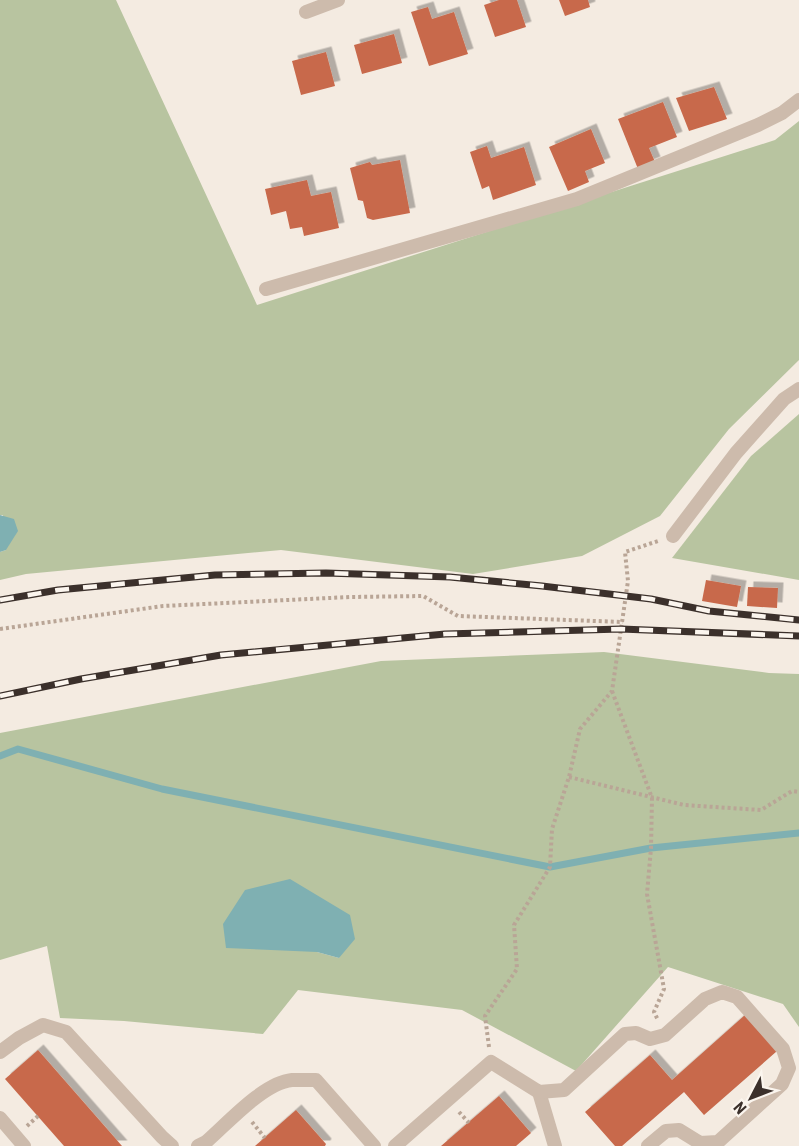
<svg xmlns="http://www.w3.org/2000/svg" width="799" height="1146" font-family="'Roboto Condensed',sans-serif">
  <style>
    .green { fill: #b8c4a0; fill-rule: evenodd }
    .water { fill: #7fb0b2 }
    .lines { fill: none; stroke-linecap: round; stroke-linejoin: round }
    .stream { stroke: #7fb0b2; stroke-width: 7 }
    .building { fill: #c8694b; filter: url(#shadow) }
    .path { stroke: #b9a596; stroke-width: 4; stroke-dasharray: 3 3; stroke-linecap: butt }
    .lane { stroke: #cdbbac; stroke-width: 14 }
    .rail-casing { stroke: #3b302b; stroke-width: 7 }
    .rail { stroke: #fbf5ee; stroke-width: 4.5; stroke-dasharray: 14; stroke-linecap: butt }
  </style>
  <defs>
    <filter id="shadow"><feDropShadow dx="5.5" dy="-5.5" stdDeviation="0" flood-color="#0004"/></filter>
  </defs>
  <rect width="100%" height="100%" fill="#f4ebe1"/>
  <g class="green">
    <polygon points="0,0 116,0 257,305 775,140 799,121 799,360 729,429 660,516 582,556 473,574 281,550 26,574 0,580 0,552 6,550 3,515 0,515"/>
    <polygon points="799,414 799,580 672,558 751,456"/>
    <path d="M604,652L769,673L799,674V1027L783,1004L668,967L576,1071L462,1010L298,990L263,1034L124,1021L60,1018L47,946L0,960V733L381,661ZM350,915L339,958L317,952Z"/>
  </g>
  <g class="water">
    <polygon points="0,515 14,519 18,531 6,550 0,552"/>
    <polygon points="290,879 350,915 355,939 339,958 317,952 226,948 223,924 245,890"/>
  </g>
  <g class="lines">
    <polyline class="stream" points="0,756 18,749 162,789 550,867 651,848 799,833"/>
  </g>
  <g class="building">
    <polygon points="499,0 517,0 526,27 495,37 484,5"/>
    <polygon points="559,0 588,0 590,7 565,16"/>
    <polygon points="428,7 432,19 454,12 468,54 429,66 411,12"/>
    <polygon points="394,34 402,63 362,74 354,45"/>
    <polygon points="326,52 335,86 301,95 292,61"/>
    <polygon points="714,87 727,119 689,131 676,98"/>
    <polygon points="663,102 677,137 649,148 655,162 638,169 618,119"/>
    <polygon points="591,129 605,163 585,171 589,182 568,191 549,147"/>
    <polygon points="487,146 491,158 524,147 536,185 493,200 489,186 482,189 470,152"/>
    <polygon points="400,160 410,213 373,220 367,218 363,201 358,200 350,168 370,162 372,165"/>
    <polygon points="307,180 311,196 331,192 339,228 304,236 302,227 290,229 286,211 271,215 265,189"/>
    <polygon points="706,580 741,586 737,607 702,601"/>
    <polygon points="748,587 778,588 777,608 747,606"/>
    <polygon points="745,1015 777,1051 704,1115 684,1092 622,1146 615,1146 585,1112 650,1055 672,1080"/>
    <polygon points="38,1050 122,1146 64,1146 5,1079"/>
    <polygon points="499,1096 531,1133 516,1146 441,1146"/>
    <polygon points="296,1110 326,1144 325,1146 255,1146"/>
  </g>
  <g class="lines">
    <g class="path">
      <polyline points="0,629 163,606 350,597 423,596 458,616 623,622"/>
      <polyline points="612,691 652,798 651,848 647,894 664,989 654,1012 658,1020"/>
      <polyline points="569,777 684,805 761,810 792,791 799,792"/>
      <polyline points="489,1047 485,1016 517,969 514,925 550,867 552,829 569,777 580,729 612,691 628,581 625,552 658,541"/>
      <polyline points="459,1112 469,1123"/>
      <polyline points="252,1122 265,1138"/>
      <polyline points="27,1126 38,1116"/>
    </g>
    <g class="lane">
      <polyline points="306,12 338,0"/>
      <polyline points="266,289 577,199 758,125 782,113 799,100"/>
      <polyline points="673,536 736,453 784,399 799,389"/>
      <polyline points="0,1052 19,1038 43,1025 66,1032 162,1137 172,1146"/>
      <polyline points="539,1092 555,1146"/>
      <polyline points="0,1118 24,1146"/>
      <path d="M198,1146L206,1142C228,1123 263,1083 292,1080C300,1080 308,1080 316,1080L374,1146"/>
      <polyline points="395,1146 491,1062 539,1092 564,1090 625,1034 636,1033 650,1039 665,1035 705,999 722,992 737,997 783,1049 789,1068 782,1084 718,1142 700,1143 679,1130 666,1131 648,1146"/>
    </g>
    <g class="rail-casing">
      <g id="rail">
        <polyline points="0,600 58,590 215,575 326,573 450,577 542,586 651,599 709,611 799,620"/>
        <polyline points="0,696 81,679 221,655 445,634 621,629 799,636"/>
      </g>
    </g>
    <use href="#rail" class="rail"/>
  </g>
  <g transform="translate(751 1098) rotate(228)" stroke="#fbf5ee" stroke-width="4.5" paint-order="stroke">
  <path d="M0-4.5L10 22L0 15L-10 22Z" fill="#3b302b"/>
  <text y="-9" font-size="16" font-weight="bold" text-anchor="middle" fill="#3b302b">N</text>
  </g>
</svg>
